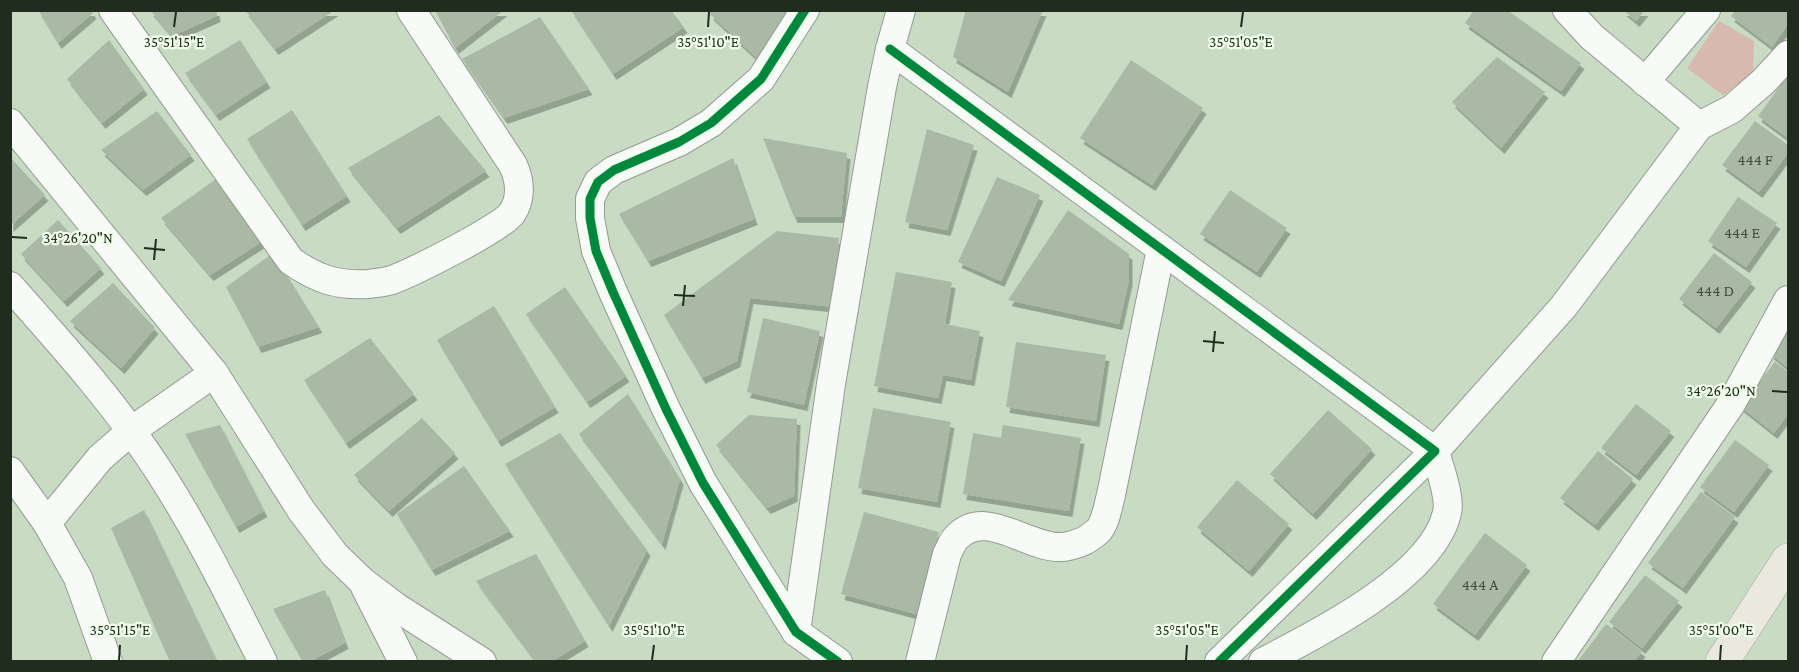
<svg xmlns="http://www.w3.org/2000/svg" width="1799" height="672" font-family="'Crimson Pro',serif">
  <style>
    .green { fill: #d8b9ae }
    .building { fill: #a9b9a5; filter: url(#shadow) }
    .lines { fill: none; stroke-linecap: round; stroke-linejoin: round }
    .minor-casing { stroke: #909e8d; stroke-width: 30 }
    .major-casing { stroke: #a5a892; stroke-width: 34 }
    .minor { stroke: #f7faf6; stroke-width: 28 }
    .major { stroke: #e9e9e0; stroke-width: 33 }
    .cycleway-casing { stroke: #efffeb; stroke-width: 13 }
    .cycleway { stroke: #00873e; stroke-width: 9 }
    .ticks { fill: none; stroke: #202c1d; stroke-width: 2 }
    .labels { text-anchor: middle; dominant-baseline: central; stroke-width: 4.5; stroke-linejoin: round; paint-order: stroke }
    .number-label { font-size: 16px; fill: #424f3f }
    .ticks-label { font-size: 15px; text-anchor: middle; fill: #202c1d; stroke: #efffeb; stroke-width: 4.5; stroke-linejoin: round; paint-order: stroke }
  </style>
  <defs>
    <filter id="shadow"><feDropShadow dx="3.5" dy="6" stdDeviation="0" flood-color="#0004"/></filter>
  </defs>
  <rect width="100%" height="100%" fill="#c9dbc5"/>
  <polygon class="green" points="1719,21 1754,41 1753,73 1723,95 1687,68"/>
  <g class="building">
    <polygon points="38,10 91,10 93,13 58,43"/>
    <polygon points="150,10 216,10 217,16 172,36"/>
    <polygon points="245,10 335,10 275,49"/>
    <polygon points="435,10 504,10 455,48"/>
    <polygon points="571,10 671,10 684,27 613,74"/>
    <polygon points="712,10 784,10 788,14 762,63 710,14"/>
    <polygon points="966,10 1043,10 1008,92 953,57"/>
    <polygon points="1474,10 1507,10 1581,63 1561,91 1465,23"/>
    <polygon points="1623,10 1645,10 1636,21"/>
    <polygon points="1736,10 1788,10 1788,24 1772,47 1731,16"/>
    <polygon points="540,17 589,89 504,118 462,59"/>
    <polygon points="109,40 144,89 102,123 67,79"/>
    <polygon points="240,40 267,82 216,115 185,73"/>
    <polygon points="1497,57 1545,92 1501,148 1452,102"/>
    <polygon points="1131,60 1203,108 1152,185 1080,138"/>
    <polygon points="1788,75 1788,138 1758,116"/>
    <polygon points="292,110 347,196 302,225 247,139"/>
    <polygon points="157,111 191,155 143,190 101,150"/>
    <polygon points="439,115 486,171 397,228 348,168"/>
    <polygon points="1755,121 1788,145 1788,153 1759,192 1722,165"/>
    <polygon points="927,129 974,145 947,230 905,222"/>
    <polygon points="763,138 847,153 841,217 794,217"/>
    <polygon points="10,157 45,195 10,226"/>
    <polygon points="733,158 754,219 648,261 619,214"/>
    <polygon points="219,177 263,241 210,275 161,218"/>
    <polygon points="997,177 1040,195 1001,281 958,262"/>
    <polygon points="1230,190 1287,228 1257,272 1200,234"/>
    <polygon points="1738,197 1777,223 1746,267 1708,241"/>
    <polygon points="1068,210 1129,254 1129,280 1119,324 1008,300"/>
    <polygon points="58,220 101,268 64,301 21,254"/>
    <polygon points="777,231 839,238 834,307 750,298 737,361 702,378 664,315"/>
    <polygon points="273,253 319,327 258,347 226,287"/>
    <polygon points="1714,253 1752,282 1716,328 1679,299"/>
    <polygon points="896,272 952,282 945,324 980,331 971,380 943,375 938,398 874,386"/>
    <polygon points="113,283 155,328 121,368 70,321"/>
    <polygon points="565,287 626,376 587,402 526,314"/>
    <polygon points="494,306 555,407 498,441 437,340"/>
    <polygon points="763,318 820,331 804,405 747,392"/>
    <polygon points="1788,330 1788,368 1770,353"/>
    <polygon points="370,338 414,394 346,443 304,380"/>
    <polygon points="1016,342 1106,355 1096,421 1006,407"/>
    <polygon points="1775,362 1788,372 1788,414 1774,433 1740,406"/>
    <polygon points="628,394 680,479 662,544 579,434"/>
    <polygon points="1636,404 1671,431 1636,475 1601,448"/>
    <polygon points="873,408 951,422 937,502 858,488"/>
    <polygon points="1328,410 1372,449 1313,514 1270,474"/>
    <polygon points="749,415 797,419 794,496 767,508 716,445"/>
    <polygon points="422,418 455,453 389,511 354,475"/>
    <polygon points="220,425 264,511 236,527 185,434"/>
    <polygon points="1003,425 1081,438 1069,511 963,494 973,433 1001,438"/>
    <polygon points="560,433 647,550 609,626 505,464"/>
    <polygon points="1735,440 1769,465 1734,512 1700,487"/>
    <polygon points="1598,451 1633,479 1595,525 1560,498"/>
    <polygon points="464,466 510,531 432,570 397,514"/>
    <polygon points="1237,480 1289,524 1249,571 1197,527"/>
    <polygon points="1701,492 1735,517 1683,588 1648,563"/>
    <polygon points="144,510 217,662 170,662 111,528"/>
    <polygon points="864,512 939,532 916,614 841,594"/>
    <polygon points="1485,533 1527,565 1475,635 1433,604"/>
    <polygon points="536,554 585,641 551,662 536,662 476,581"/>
    <polygon points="1645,575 1679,601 1642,648 1609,622"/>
    <polygon points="325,590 345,643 309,662 303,662 273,609"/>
    <polygon points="1606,624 1642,651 1634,662 1577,662"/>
  </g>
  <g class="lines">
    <g class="minor-casing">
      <g id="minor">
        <path d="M113,10L291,261C317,279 337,286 369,284C376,283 385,282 392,280C413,272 502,228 512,213C522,198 520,180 513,165L411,10"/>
        <polyline points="805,10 761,79 711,123 679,142 614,170 598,182 590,199 590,218 596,251 613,292 666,409 703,483 796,632 838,662"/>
        <polyline points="1567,10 1592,37 1699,126"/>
        <polyline points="890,49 1435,451 1219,662"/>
        <polyline points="1645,82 1706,10"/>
        <polyline points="10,123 214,373 301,510 335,555 363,582 396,607 482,662"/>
        <path d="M10,286C64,347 119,408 162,476C200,535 231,599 263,662"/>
        <polyline points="10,471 47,523 78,578 108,662"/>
        <polyline points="47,523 100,458 131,431 214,373"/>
        <polyline points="365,587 403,662"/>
        <polyline points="796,632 831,384 882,87 890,49 901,10"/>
        <path d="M920,662L947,554C950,549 952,542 956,538C985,506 1028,549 1061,547C1069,547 1076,544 1084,541C1089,538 1095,534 1099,530C1106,521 1108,506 1111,495L1161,249"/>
        <path d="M1263,662C1317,634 1432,577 1447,513C1451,497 1439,467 1435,451L1564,306L1699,126L1732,109L1764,81L1788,55"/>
        <polyline points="1556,662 1731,404 1788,300"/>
      </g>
    </g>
    <g class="major-casing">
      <polyline id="major" points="1722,662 1788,560"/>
    </g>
    <use href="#minor" class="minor"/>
    <use href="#major" class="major"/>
    <g class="cycleway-casing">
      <g id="cycleway">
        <polyline points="805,10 761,79 711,123 679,142 614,170 598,182 590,199 590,218 596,251 613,292 666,409 703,483 796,632 838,662"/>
        <polyline points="890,49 1435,451 1219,662"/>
      </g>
    </g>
    <use href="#cycleway" class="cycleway"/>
  </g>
  <path class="ticks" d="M174,27L176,12M708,27L709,12M1241,27L1243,12M12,237L27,238M144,248L165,250M154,260L156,239M674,295L695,296M683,306L685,285M1203,341L1224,343M1213,352L1215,331M1772,391L1787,392M119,660L120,645M652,660L654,645M1186,660L1187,645M1720,660L1721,645"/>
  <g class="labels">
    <g class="number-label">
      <text x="1755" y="159">444 F</text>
      <text x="1742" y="232">444 E</text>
      <text x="1715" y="290">444 D</text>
      <text x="1480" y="584">444 A</text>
    </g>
  </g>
  <g class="ticks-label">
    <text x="174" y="47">35°51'15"E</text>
    <text x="708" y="47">35°51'10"E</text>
    <text x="1241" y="47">35°51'05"E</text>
    <text x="78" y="243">34°26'20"N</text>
    <text x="1721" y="396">34°26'20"N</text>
    <text x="120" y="635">35°51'15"E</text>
    <text x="654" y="635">35°51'10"E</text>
    <text x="1187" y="635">35°51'05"E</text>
    <text x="1721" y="635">35°51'00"E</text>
  </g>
  <rect width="1799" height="672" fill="none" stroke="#202c1d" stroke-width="24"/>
</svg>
